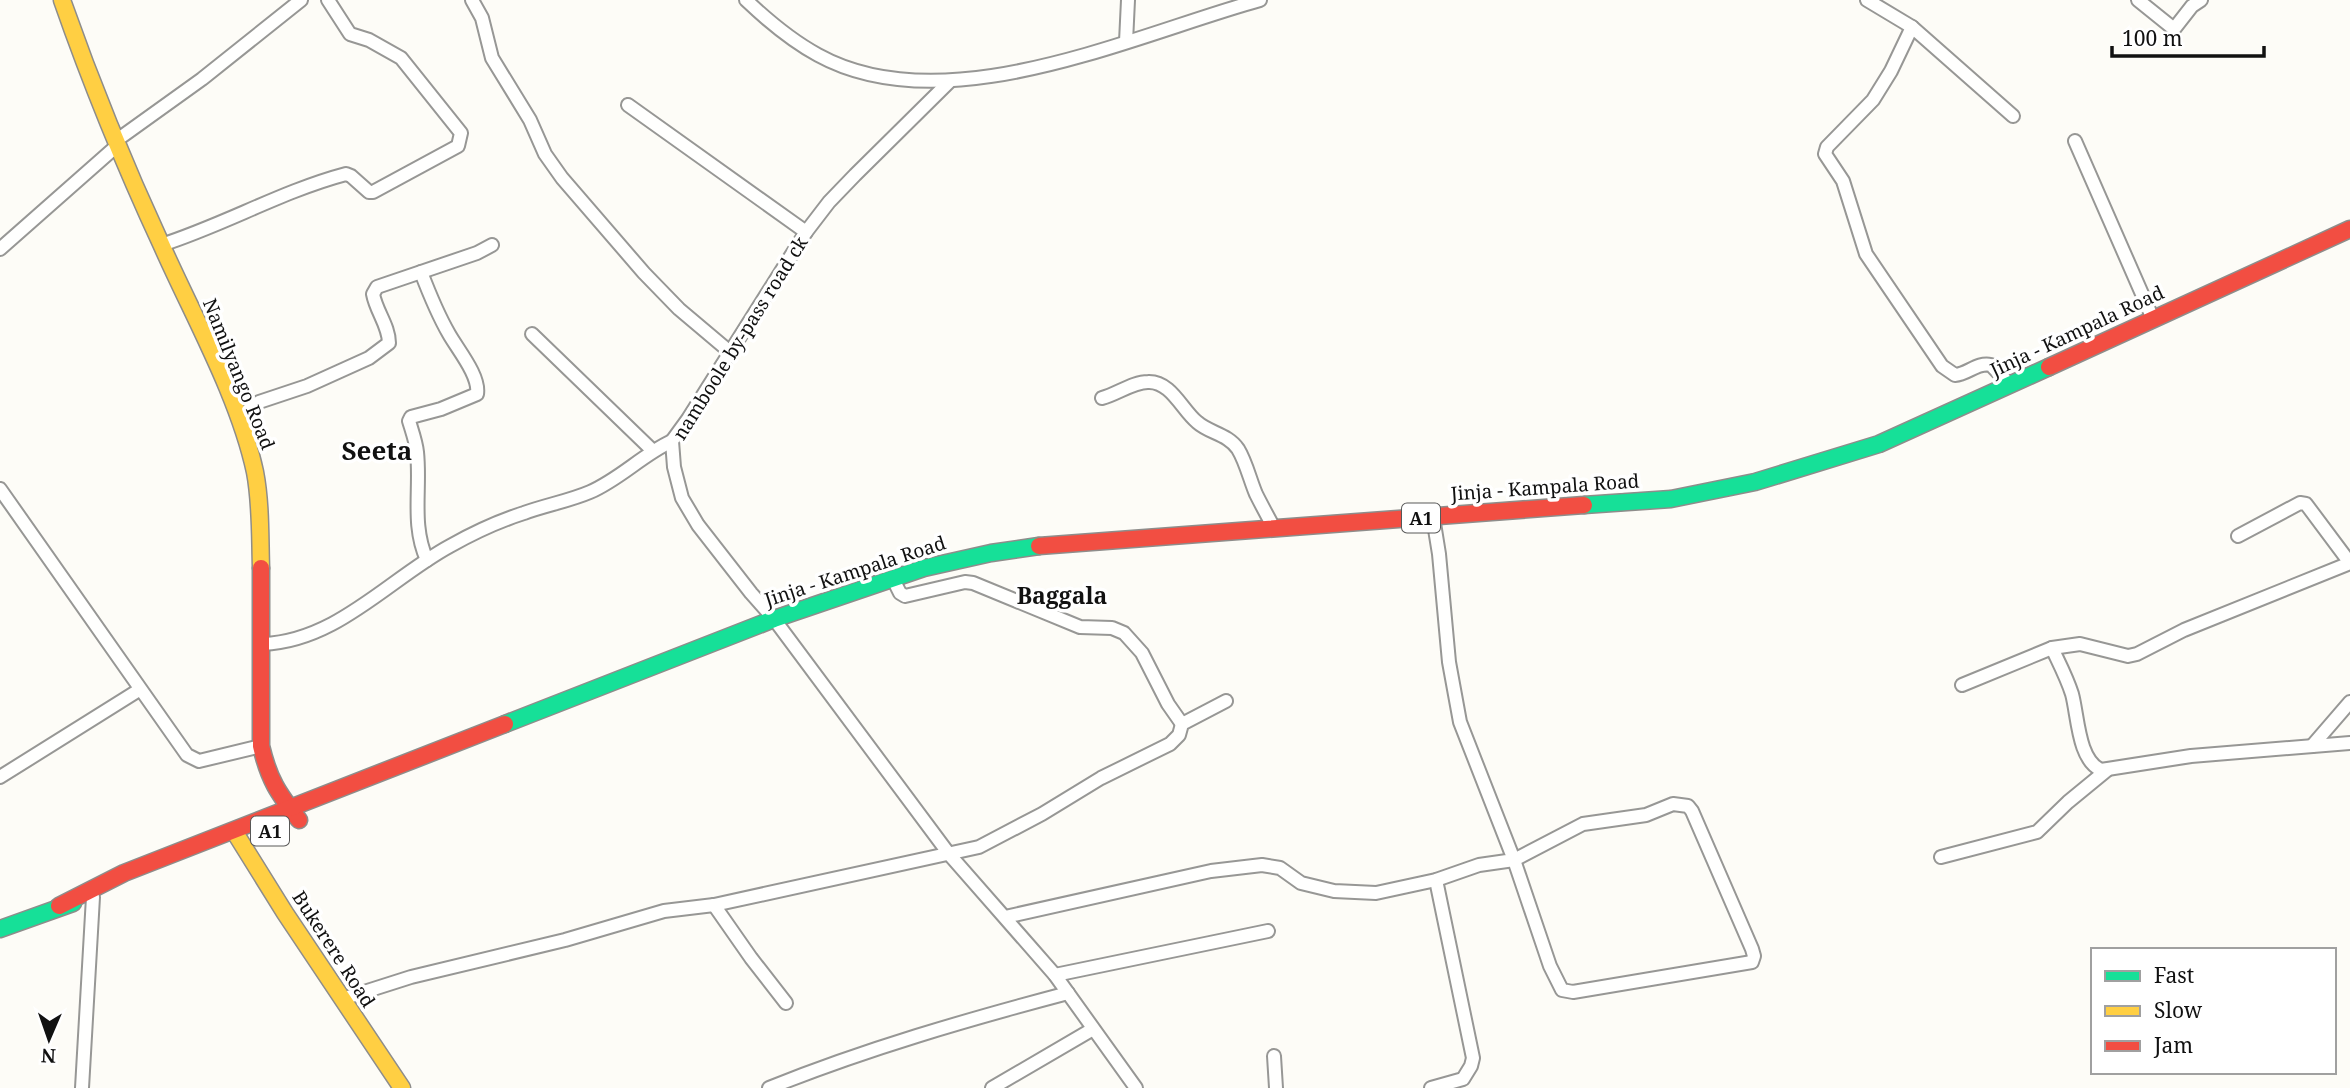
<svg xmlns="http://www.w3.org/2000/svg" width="2350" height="1088" font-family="'Noto Serif',serif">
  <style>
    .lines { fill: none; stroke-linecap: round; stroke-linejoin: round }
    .street-casing { stroke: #979795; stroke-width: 16 }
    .fast-casing { stroke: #8e8d8b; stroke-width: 19 }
    .slow-casing { stroke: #8e8d8b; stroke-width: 19 }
    .jam-casing { stroke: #8e8d8b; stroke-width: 19 }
    .street { stroke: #fffffe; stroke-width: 12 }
    .fast { stroke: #16e098; stroke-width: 16 }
    .slow { stroke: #ffcf43; stroke-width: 16 }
    .jam { stroke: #f24e42; stroke-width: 16 }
    .labels { text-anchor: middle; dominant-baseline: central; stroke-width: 7; stroke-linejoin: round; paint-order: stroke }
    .shield { fill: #fff; stroke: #585858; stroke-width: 2 }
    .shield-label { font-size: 18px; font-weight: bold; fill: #111 }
    .street-label { font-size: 19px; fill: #111; stroke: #fff }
    .quarter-label { font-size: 23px; font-weight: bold; fill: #111; stroke: #fff }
    .district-label { font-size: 26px; font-weight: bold; fill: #111; stroke: #fff }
  </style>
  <rect width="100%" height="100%" fill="#fdfcf7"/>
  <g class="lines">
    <g class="street-casing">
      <g id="street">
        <polyline points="472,0 482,18 492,58 530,120 545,154 562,178 644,273 679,309 730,352"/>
        <path d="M746,0C766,19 794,42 818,55C945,125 1133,35 1260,0"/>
        <polyline points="1867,0 1912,27 2013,116"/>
        <polyline points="2138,0 2174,29 2192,6 2201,0"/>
        <path d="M1912,27L1891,71L1873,100L1827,147L1825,154L1843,181L1866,254L1942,366L1955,375C1968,374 1977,362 1991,365L2010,385"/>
        <polyline points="1126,42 1128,0"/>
        <polyline points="950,81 855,175 829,202 806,232 688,419 672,441 674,467 682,498 698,525 751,593 774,619 949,854 1055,975 1136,1088"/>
        <polyline points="628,105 806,232"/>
        <polyline points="117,140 202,79 301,0"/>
        <polyline points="2075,141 2153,319"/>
        <path d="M161,245C224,225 282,191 346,174L351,176L369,192H373L458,146L461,133L401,58L369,40L350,34L328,0"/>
        <polyline points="0,249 119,144"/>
        <path d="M421,272C429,293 438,315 449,334C458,350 480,376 477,394L441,409L411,417L409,421C412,431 416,442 417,452C421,489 411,525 427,560"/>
        <polyline points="532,334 652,450"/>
        <path d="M1102,398C1117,394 1133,382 1148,382C1171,381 1182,410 1197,422C1209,433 1228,434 1238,449C1246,462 1250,480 1256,494C1262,506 1268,517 1274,528"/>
        <path d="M238,418L259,402L307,386L369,358L389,343C389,326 376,311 373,294L377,287L477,253L492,245"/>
        <polyline points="0,489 187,755 199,761 261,746"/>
        <polyline points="2238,536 2300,503 2306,504 2350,563"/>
        <polyline points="893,579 900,593 905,596 965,582 973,583 1080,627 1112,628 1124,633 1142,653 1168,704 1182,724"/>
        <path d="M263,644C337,641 389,579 450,546C473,533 499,521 524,513C546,505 569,501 590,492C620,479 642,455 672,441"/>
        <path d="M2052,648C2059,663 2067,678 2072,694C2078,716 2078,760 2101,770L2191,756L2350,743"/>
        <polyline points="1962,685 2052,648 2080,644 2128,656 2137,654 2184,630 2350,563"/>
        <polyline points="2312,746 2350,702"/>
        <polyline points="0,777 139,690"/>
        <polyline points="1941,857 2037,832 2068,802 2107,770"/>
        <polyline points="714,905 751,958 786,1003"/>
        <polyline points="1005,917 1211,871 1262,865 1280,868 1301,883 1334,891 1376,893 1436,880 1479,865 1514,860 1583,824 1646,815 1673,804 1688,806 1692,811 1752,949 1754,956 1752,962 1573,992 1562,990 1550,966 1514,860 1460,722 1449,662 1439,554 1433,517"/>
        <polyline points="1055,975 1268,931"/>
        <polyline points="342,999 411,977 565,940 664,911 714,905 979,847 1042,814 1101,778 1170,744 1179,735 1182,724 1226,701"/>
        <polyline points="1274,1056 1276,1088"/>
        <polyline points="82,1088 93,897"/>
        <path d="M769,1088C866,1049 966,1020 1068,993"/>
        <polyline points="992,1088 1093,1029"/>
        <polyline points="1431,1088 1463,1079 1471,1066 1473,1058 1436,880"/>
      </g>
    </g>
    <g class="fast-casing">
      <g id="fast">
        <polyline points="1584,505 1671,499 1755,482 1879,444 2049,367"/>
        <polyline points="505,724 774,619 924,568 991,553 1039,546"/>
        <polyline points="0,929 73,903"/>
      </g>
    </g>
    <g class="slow-casing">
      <g id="slow">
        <path d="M62,0C91,83 125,166 162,246C193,316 239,397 255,472C261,503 260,537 261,568"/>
        <polyline points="234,831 285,913 402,1088"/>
      </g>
    </g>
    <g class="jam-casing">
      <g id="jam">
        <polyline points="2049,367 2350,229"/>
        <polyline points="1039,546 1584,505"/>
        <path d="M261,568V746C269,780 278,793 299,820"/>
        <polyline points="59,906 124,873 505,724"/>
      </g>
    </g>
    <use href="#street" class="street"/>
    <use href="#fast" class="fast"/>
    <use href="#slow" class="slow"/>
    <use href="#jam" class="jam"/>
  </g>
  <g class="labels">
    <g class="shield">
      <rect x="1402" y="503.5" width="38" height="29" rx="5"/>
      <rect x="251" y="816.5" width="38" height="29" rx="5"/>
    </g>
    <g class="shield-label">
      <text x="1421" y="518">A1</text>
      <text x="270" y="831">A1</text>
    </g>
    <g class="street-label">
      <text transform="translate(2077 331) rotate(-25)">Jinja - Kampala Road</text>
      <text transform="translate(740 338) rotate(-58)">namboole by-pass road ck</text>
      <text transform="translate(239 374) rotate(68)">Namilyango Road</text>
      <text transform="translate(1545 487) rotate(-4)">Jinja - Kampala Road</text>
      <text transform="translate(855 571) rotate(-18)">Jinja - Kampala Road</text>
      <text transform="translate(334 949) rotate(57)">Bukerere Road</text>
    </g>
    <g class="quarter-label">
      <text x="1062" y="595">Baggala</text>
    </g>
    <g class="district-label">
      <text x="377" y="450">Seeta</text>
    </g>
  </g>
  <rect x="2091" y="948" width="245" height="126" fill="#ffffff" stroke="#a0a0a0" stroke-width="2"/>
  <rect x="2105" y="971" width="35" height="10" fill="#16e098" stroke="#a0a0a0" stroke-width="2"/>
  <text x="2154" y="983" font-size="21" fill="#111111">Fast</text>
  <rect x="2105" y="1006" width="35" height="10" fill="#ffcf43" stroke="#a0a0a0" stroke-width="2"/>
  <text x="2154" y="1018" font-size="21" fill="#111111">Slow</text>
  <rect x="2105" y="1041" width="35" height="10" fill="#f24e42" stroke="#a0a0a0" stroke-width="2"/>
  <text x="2154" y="1053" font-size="21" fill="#111111">Jam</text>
  <g transform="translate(49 1039) rotate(182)" stroke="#ffffff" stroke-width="5" paint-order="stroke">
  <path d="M0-5L12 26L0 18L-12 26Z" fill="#111111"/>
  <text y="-10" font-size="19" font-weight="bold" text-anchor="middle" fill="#111111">N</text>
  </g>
  <path d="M2112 46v10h152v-10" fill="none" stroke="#111111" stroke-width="3.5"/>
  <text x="2122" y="46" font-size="21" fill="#111111" stroke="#ffffff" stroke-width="5" paint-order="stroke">100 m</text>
</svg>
